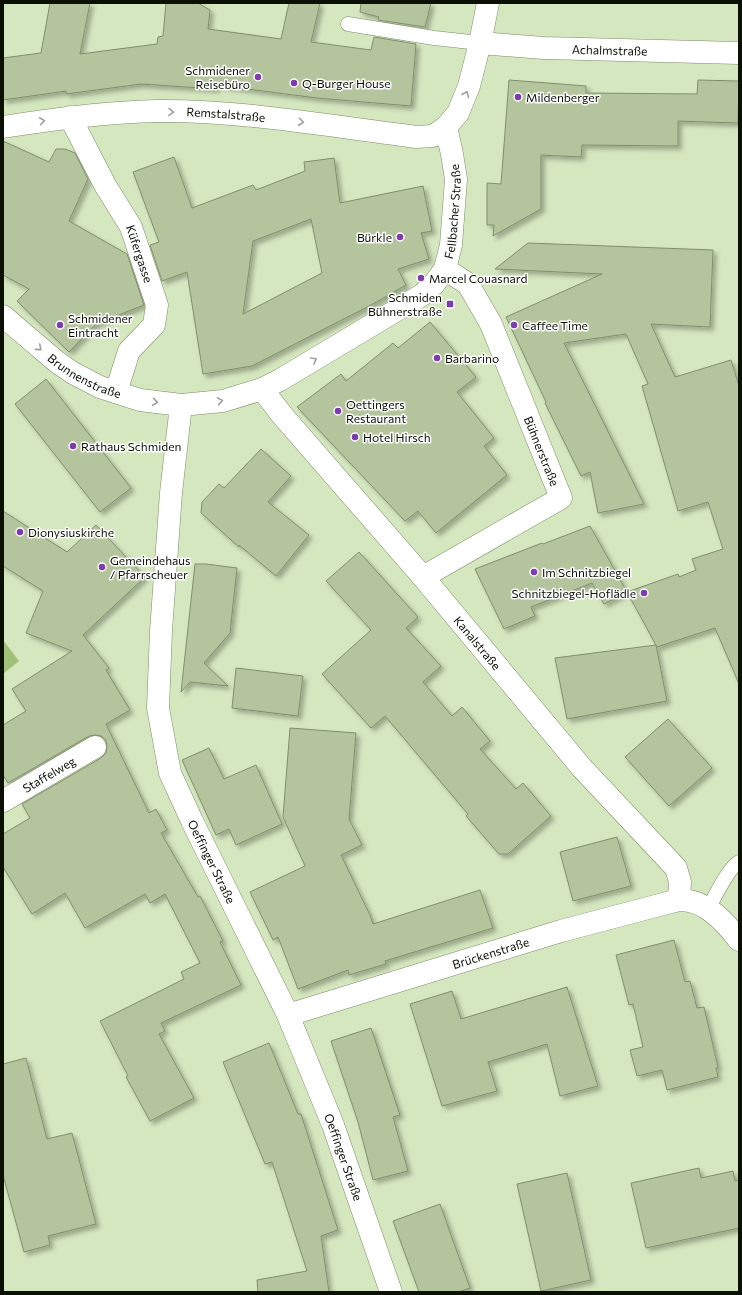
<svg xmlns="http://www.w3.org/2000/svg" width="742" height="1295" font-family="Commissioner,sans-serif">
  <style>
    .green { fill: #a2c178 }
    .building { fill: #b4c59e; stroke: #7f8f6a; fill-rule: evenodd; filter: url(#shadow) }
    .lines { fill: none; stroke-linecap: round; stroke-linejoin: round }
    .lane-casing { stroke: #7c8c67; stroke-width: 15 }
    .street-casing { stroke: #7c8c67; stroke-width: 23 }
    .secondary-casing { stroke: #7c8c67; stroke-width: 23 }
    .lane { stroke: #fff; stroke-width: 14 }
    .street { stroke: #fff; stroke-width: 22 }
    .secondary { stroke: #fff; stroke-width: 22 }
    .oneway { stroke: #9d9f9b }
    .poi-dot { fill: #7d3baf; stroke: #fff; stroke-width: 1.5 }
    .labels { text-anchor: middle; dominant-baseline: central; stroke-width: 3; stroke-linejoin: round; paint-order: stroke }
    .street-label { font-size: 12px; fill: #0a1004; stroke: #fff }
    .poi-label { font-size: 12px; fill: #0a1004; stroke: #fff; text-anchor: start }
  </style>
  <defs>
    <filter id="shadow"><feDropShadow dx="3.5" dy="3.5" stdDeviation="2" flood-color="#0004"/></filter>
  </defs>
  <rect width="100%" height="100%" fill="#d5e7bf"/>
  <polygon class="green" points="3,640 19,661 3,674"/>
  <g class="building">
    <polygon points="50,3 90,3 80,54 157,44 158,37 163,36 166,3 198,3 210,10 208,29 281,39 289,3 320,3 311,42 371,50 374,37 416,44 411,106 317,98 216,85 216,89 141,84 66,94 66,91 3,100 3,58 41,53"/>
    <polygon points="361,3 431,3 425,27 378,20 379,17 360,12"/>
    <polygon points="509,80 586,86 586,93 697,94 698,80 739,81 738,123 678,121 678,146 582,145 581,157 541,155 541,209 493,236 494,225 487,225 487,183 501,184"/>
    <polygon points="3,141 49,162 56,149 65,149 75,153 88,179 69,221 127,254 144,305 96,324 69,352 17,301 29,289 3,275"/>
    <path d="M174,157L192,208L253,185L256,190L305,171L304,162L334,158L340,203L423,186L432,231L421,233L429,259L398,269L406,285L371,305L252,366L203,374L187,272L162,281L150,245L159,242L133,172ZM311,219L322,273L243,314L253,241Z"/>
    <polygon points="528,243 713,250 710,327 651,324 675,377 731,360 739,386 739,684 715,628 657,647 627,592 678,574 679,577 696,570 692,559 723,549 708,502 678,511 642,386 648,384 626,334 564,343 644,504 598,513 590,472 581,476 545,403 546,402 506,317 602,274 495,269"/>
    <polygon points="430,322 476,377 457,392 494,438 484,446 507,475 436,533 418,511 405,521 297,407 341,374 346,381 393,343 398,348"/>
    <polygon points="46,379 131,488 100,512 15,404"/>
    <polygon points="261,449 291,476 268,502 309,535 276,576 239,545 239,547 201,513 202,502 219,484 224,488"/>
    <polygon points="3,511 67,552 96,525 145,577 83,635 109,668 106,670 130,710 106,724 149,813 156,809 167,830 161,833 198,897 200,896 223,941 220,942 241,985 161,1023 165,1031 159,1034 194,1098 150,1121 126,1077 128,1076 100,1021 184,979 181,972 200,963 165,894 150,903 145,894 85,928 65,893 32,914 3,867 3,834 30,818 22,804 101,758 106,753 107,747 106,740 101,736 95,735 89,736 8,783 3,775 3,725 26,711 12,689 72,651 26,633 43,591 3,566"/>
    <polygon points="590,526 627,592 604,604 592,583 531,607 535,616 504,629 475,569 542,543 543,544"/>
    <polygon points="359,552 418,617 406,628 441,666 423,682 452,716 462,707 490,741 480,749 516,789 523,783 551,816 508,854 499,854 466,816 468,814 385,716 371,728 322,674 371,630 326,581"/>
    <polygon points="195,564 206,564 237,568 230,633 204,663 228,686 190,682 181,692"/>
    <polygon points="656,645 667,701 567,719 555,658"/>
    <polygon points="236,668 303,676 298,716 232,708"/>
    <polygon points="668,719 712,768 669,806 625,757"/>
    <polygon points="290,728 356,733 349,819 362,845 341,855 370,915 373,924 480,890 493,928 385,961 386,964 349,975 348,970 298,989 278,937 273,940 250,892 305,866 283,817"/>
    <polygon points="209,748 224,779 256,765 282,824 236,845 229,829 216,835 182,760"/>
    <polygon points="617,837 631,886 573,901 560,852"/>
    <polygon points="674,940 685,982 690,981 697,1008 704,1007 718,1067 716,1068 718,1077 667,1090 662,1070 637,1076 630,1050 643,1047 633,1004 629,1005 616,955"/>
    <polygon points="567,987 598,1086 560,1096 547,1044 488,1062 497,1091 442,1106 410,1004 452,991 461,1019"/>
    <polygon points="371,1028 400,1115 393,1117 408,1171 373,1180 358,1122 331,1041"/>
    <polygon points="269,1043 298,1114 301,1114 338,1230 321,1236 329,1292 258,1292 257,1280 307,1271 272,1162 265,1164 223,1062"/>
    <polygon points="26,1058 47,1139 72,1133 96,1224 48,1236 50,1245 24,1252 3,1175 3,1064"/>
    <polygon points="699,1168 701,1178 733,1171 735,1181 739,1180 739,1228 646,1248 631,1183"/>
    <polygon points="567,1173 591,1280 541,1291 517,1184"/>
    <polygon points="440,1204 470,1288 458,1292 419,1292 393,1221"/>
  </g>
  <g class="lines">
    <g class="lane-casing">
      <g id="lane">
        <polyline points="348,24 434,38 480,43"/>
        <path d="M708,909C714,898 729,867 739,862"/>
      </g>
    </g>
    <g class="street-casing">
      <g id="street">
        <path id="s1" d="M480,43L544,48L739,53"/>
        <path id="s2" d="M70,117L105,185L131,227L157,305L154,325L129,351L116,392"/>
        <path id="s3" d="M262,389L282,415L423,577L582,768L676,868L680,882L679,900"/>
        <polyline points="423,577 561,498 491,324 468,284 445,269"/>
        <path id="s4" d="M3,801L95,747"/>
        <path id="s5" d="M288,1015L561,931L667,903C671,902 675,901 679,900C705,899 725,922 739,940"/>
      </g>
    </g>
    <g class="secondary-casing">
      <g id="secondary">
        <path id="s6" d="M3,127C54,119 105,112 157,111C239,110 321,125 402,135L416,137L433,136L446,127L458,113L469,86L480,43L488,3"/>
        <path id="s7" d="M3,316L57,362L73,373L100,387L140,400L181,405L223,401L262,389L280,380L422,295L434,284L445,269L451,245L456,179L452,154L446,127"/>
        <path id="s8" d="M181,405L171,493L161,631L158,708L170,773L192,821L288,1015L333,1125L391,1292"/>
      </g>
    </g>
    <use href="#lane" class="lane"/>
    <use href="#street" class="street"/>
    <use href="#secondary" class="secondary"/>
  </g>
  <defs><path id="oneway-chevron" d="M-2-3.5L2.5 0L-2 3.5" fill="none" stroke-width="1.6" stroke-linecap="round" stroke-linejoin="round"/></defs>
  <g class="oneway">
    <use href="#oneway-chevron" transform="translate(466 94) rotate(-68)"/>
    <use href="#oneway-chevron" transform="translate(171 112) rotate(2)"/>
    <use href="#oneway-chevron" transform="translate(42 121) rotate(-8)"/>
    <use href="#oneway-chevron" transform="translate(301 122) rotate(7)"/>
    <use href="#oneway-chevron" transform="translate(39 348) rotate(40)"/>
    <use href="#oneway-chevron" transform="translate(314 360) rotate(-30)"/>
    <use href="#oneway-chevron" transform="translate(220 401) rotate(-10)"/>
    <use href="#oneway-chevron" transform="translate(155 402) rotate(8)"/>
  </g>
  <g class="poi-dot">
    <circle cx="258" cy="77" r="4"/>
    <circle cx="294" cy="83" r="4"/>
    <circle cx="518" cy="97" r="4"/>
    <circle cx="400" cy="237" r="4"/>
    <circle cx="421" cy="278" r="4"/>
    <rect x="446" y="300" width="8" height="8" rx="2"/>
    <circle cx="60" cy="325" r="4"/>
    <circle cx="514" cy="325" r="4"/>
    <circle cx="437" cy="358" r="4"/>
    <circle cx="338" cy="411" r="4"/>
    <circle cx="355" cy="437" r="4"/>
    <circle cx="73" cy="446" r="4"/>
    <circle cx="20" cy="532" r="4"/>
    <circle cx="102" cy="567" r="4"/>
    <circle cx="534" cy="572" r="4"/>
    <circle cx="644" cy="593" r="4"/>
  </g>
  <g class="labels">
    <g class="street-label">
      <text stroke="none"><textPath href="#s1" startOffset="130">Achalmstraße</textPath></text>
      <text stroke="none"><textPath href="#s6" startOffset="224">Remstalstraße</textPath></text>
      <text stroke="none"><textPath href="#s7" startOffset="566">Fellbacher Straße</textPath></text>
      <text stroke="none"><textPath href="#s2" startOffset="154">Küfergasse</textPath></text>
      <text stroke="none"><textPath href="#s7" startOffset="102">Brunnenstraße</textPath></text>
      <text transform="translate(542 451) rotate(68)">Bühnerstraße</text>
      <text stroke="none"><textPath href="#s3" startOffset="333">Kanalstraße</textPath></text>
      <text stroke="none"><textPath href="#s4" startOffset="53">Staffelweg</textPath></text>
      <text stroke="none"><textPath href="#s8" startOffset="468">Oeffinger Straße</textPath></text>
      <text stroke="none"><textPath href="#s5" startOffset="212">Brückenstraße</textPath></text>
      <text stroke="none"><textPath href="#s8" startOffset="792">Oeffinger Straße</textPath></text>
    </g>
    <g class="poi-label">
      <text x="250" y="70" text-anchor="end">Schmidener<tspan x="250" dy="14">Reisebüro</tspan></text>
      <text x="302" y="83">Q-Burger House</text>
      <text x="526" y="97">Mildenberger</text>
      <text x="392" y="237" text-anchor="end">Bürkle</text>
      <text x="429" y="278">Marcel Couasnard</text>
      <text x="442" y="297" text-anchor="end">Schmiden<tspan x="442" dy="14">Bühnerstraße</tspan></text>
      <text x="68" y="318">Schmidener<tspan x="68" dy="14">Eintracht</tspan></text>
      <text x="522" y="325">Caffee Time</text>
      <text x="445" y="358">Barbarino</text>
      <text x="346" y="404">Oettingers<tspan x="346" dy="14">Restaurant</tspan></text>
      <text x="363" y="437">Hotel Hirsch</text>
      <text x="81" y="446">Rathaus Schmiden</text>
      <text x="28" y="532">Dionysiuskirche</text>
      <text x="110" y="560">Gemeindehaus<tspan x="110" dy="14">/ Pfarrscheuer</tspan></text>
      <text x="542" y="572">Im Schnitzbiegel</text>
      <text x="636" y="593" text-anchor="end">Schnitzbiegel-Hoflädle</text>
    </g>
  </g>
  <rect width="742" height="1295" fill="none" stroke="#0a1004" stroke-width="8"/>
</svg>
